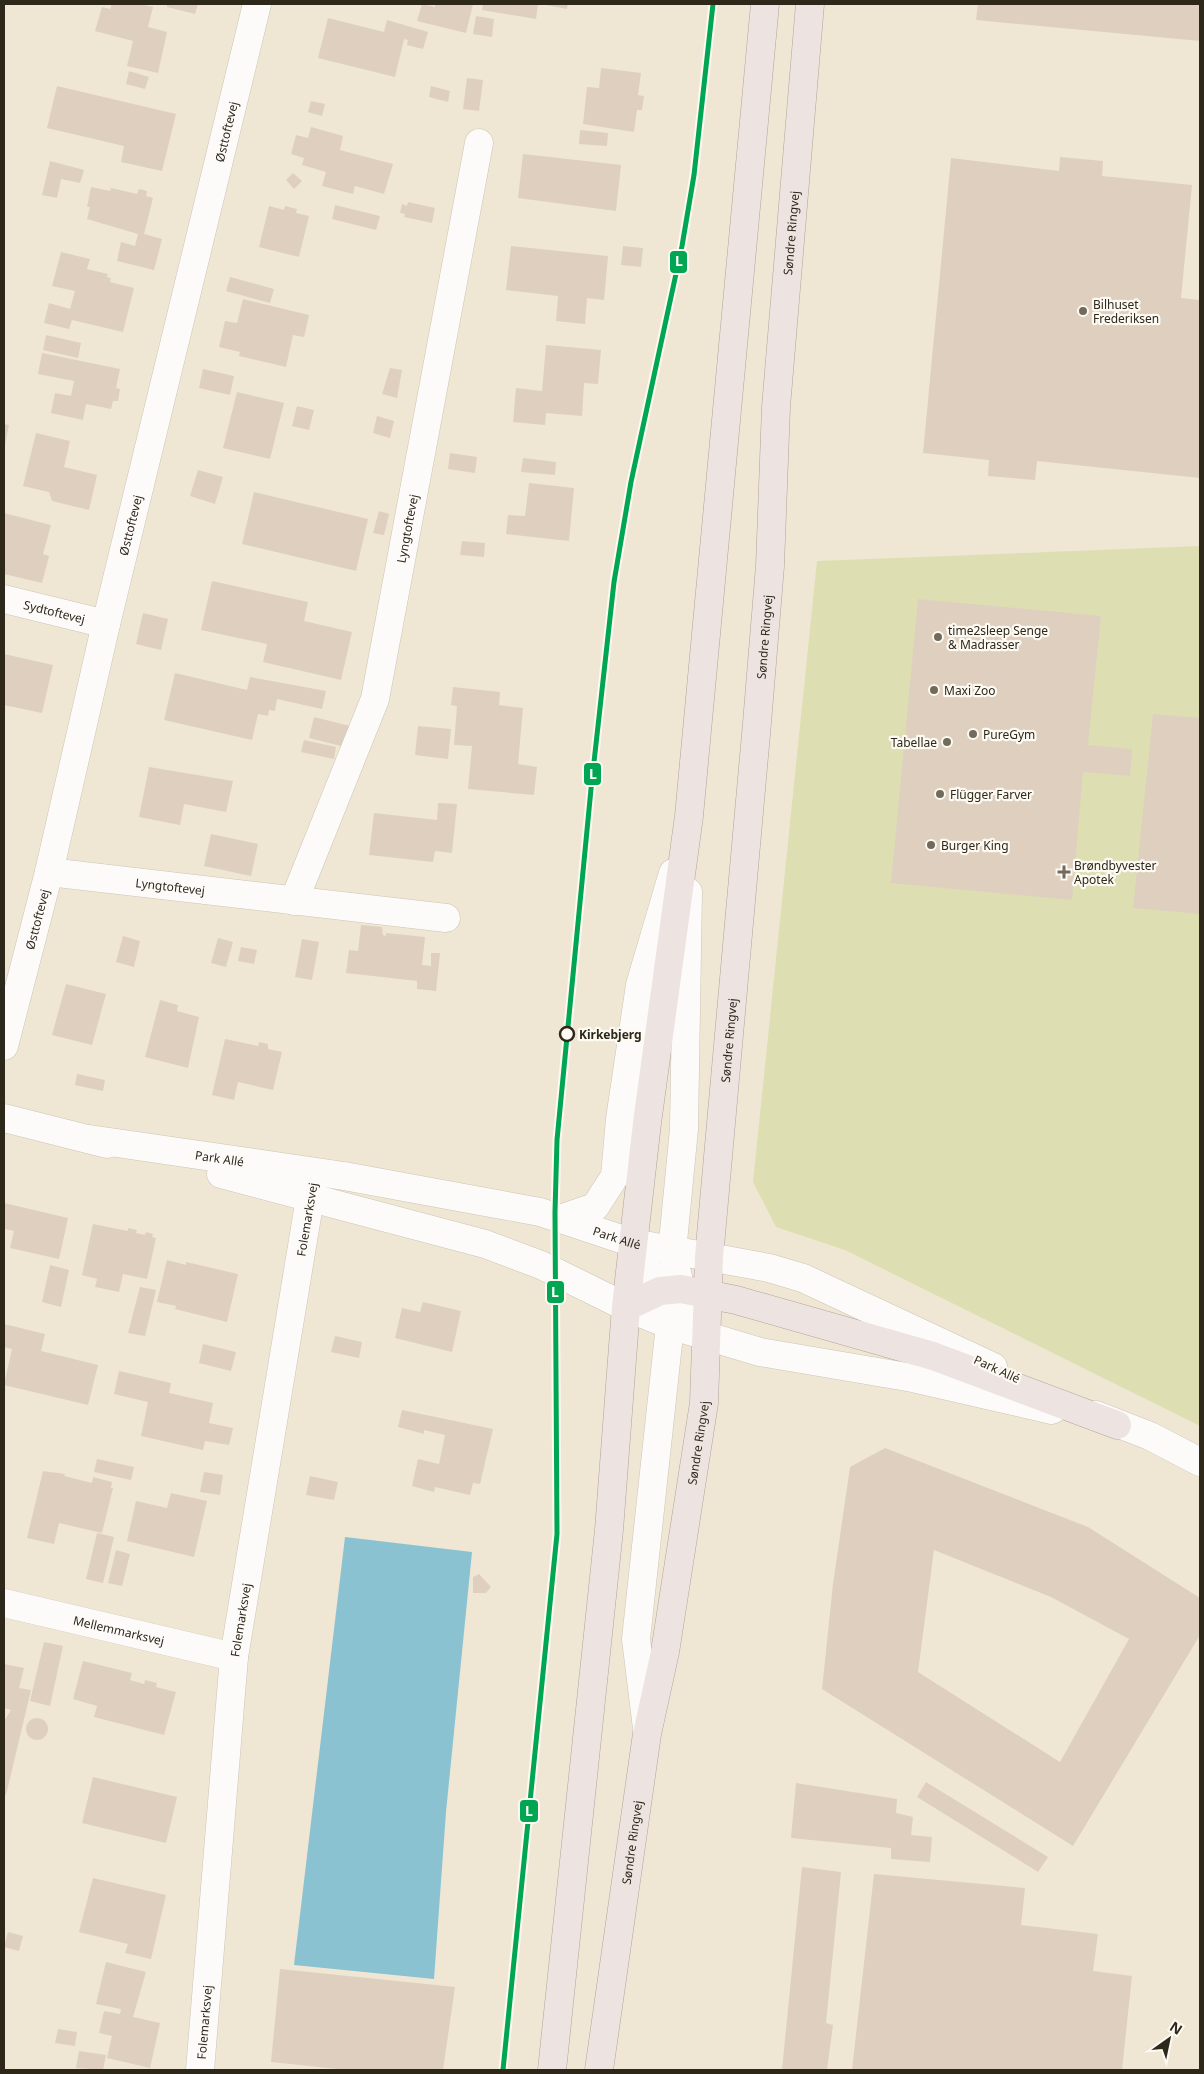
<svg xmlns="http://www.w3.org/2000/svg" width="1204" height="2074" font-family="'Noto Sans',sans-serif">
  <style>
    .green { fill: #dddfb2 }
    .water { fill: #8ac2d2 }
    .building { fill: #dfcfbf; fill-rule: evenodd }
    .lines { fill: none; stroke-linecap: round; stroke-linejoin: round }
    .street-casing { stroke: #cbc5b6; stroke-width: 29 }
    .secondary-casing { stroke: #cbc5b6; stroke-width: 29 }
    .primary-casing { stroke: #b5a19a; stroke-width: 29 }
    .street { stroke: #fdfbf9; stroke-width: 28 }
    .secondary { stroke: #fdfbf9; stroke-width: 28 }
    .primary { stroke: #ede4e2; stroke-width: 28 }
    .tram-1-casing { stroke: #fdfaf3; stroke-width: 9 }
    .tram-1 { stroke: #00a651; stroke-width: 5 }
    .poi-dot { fill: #726b5c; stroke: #fdfaf3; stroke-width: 2 }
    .stop-dot { fill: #fdfaf3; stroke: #2e281b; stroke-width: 2.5 }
    .labels { text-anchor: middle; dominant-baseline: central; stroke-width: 4.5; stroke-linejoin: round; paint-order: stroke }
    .street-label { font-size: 12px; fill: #2e281b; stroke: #fdfaf3 }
    .poi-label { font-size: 12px; fill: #2e281b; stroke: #fdfaf3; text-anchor: start }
    .stop-label { font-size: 12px; font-weight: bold; fill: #2e281b; stroke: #fdfaf3; text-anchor: start }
    .line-badge { stroke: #fdfaf3; stroke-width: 2 }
    .badge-label { font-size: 14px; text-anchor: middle; font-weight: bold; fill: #fff }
  </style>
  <rect width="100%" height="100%" fill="#efe7d4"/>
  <polygon class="green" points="1200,546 1200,1426 845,1250 776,1227 753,1182 817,561"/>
  <polygon class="water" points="345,1537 472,1552 446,1812 434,1979 294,1965"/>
  <g class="building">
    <polygon points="112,4 140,4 153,7 148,27 167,32 158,73 127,66 133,41 95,31 102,7 110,9"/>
    <polygon points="167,4 198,4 195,14 167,7"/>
    <polygon points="422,4 435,7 435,4 473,4 466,33 417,21"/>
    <polygon points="483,4 538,4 536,19 482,10"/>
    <polygon points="541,4 568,4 567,9"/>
    <polygon points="978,4 1200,4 1200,41 976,20"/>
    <polygon points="476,16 494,19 492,37 473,34"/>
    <polygon points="328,18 384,32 387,20 428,32 423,49 407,45 408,40 404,39 395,77 318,58"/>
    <polygon points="601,68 641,73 638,95 644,96 642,110 637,110 634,132 583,124 587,87 599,88"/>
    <polygon points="129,71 149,77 145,89 126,84"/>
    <polygon points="467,78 483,80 479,111 463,109"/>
    <polygon points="57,86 176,114 162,171 121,162 124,146 47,128"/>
    <polygon points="431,86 450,91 448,102 429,97"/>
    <polygon points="311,101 325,104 322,116 308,112"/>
    <polygon points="311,127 343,136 340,150 393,164 384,194 355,186 353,194 322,186 326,172 302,165 304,158 291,154 296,135 308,138"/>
    <polygon points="580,130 608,133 607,146 579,144"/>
    <polygon points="523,154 621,165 616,211 518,198"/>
    <polygon points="1060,157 1103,161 1102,176 1192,185 1181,298 1200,300 1200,478 1037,461 1035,480 988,476 989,460 923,453 951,158 1059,171"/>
    <polygon points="50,161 84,170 80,183 61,179 57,198 42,195"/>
    <polygon points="293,173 302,181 294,189 286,180"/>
    <polygon points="91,187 110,191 111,188 137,194 139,189 147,191 146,196 153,198 144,234 162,239 154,270 117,261 121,242 135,246 138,234 87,219 90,207 87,207"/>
    <polygon points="408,202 435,208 432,223 404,217 405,214 400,213 402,204 407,206"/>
    <polygon points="335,205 380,216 376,230 332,219"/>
    <polygon points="269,206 284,210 285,206 297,209 296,213 309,216 299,257 259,247"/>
    <polygon points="511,246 608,256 604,300 587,298 585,324 556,321 558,296 506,290"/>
    <polygon points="623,246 643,248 641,267 621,265"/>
    <polygon points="61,252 90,259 87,269 108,274 107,277 111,278 110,282 134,288 123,332 72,320 69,329 44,323 49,303 70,309 75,291 52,286"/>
    <polygon points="230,277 274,289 270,303 226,291"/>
    <polygon points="243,299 309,315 304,337 293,335 286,367 239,356 240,352 219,347 225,321 237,323"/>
    <polygon points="46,335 81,343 78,358 43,350"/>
    <polygon points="546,345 601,350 598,384 584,383 582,416 546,413 545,425 513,422 516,388 542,391"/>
    <polygon points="42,353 120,369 116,388 120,389 118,401 113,401 111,409 86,404 83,420 51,413 55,393 71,396 74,381 38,374"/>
    <polygon points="390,368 402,370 397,398 382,394"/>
    <polygon points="203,369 234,376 230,395 199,388"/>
    <polygon points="237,392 284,403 270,459 223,448"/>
    <polygon points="297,406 314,410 309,430 292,426"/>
    <polygon points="377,416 394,421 390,438 373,433"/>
    <polygon points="4,424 9,425 5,445 4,444"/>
    <polygon points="36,433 70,441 64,467 97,475 89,510 52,501 49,492 23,486"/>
    <polygon points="450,453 477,457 475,473 448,469"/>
    <polygon points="523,458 556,462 555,475 521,472"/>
    <polygon points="198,470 223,477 215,504 190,496"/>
    <polygon points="529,483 574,488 569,541 506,534 508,515 525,516"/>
    <polygon points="254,492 368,519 356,571 242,544"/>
    <polygon points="379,511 389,514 384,535 373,533"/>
    <polygon points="4,513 51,525 43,554 49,556 42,583 4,574"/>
    <polygon points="462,541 485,543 484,557 460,555"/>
    <polygon points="212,581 308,602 304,621 352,632 341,680 263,662 267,644 201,630"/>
    <polygon points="918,599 1101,616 1088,745 1132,749 1130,776 1083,772 1072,900 891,883"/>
    <polygon points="143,613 168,619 161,650 136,644"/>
    <polygon points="4,654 53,665 42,713 4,705"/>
    <polygon points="175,673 247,690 250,677 326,691 322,709 277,699 275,711 269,710 268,716 258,714 252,740 164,720"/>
    <polygon points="453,687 500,692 499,705 523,708 518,764 537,767 534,795 468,789 472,746 454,745 457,706 451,705"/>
    <polygon points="1153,714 1200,718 1200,914 1133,908"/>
    <polygon points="314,717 350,726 341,746 309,738"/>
    <polygon points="418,726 451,729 448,759 415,755"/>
    <polygon points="304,740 336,747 334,759 301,752"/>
    <polygon points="149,767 233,781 226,812 184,804 180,825 139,817"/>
    <polygon points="438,803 457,804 452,853 435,851 433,862 369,855 374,813 437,820"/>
    <polygon points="211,834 258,844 251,876 204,866"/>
    <polygon points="361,925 382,927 383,935 386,936 386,933 425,937 422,965 431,966 431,953 440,953 436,991 417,989 417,981 346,973 349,950 358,951"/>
    <polygon points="123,936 140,941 134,967 116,962"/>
    <polygon points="218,938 233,942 226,967 211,963"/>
    <polygon points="302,939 319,942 312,980 295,977"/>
    <polygon points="241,947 257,950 254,964 238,961"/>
    <polygon points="66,984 106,994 92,1045 52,1035"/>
    <polygon points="160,1000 178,1005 177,1011 199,1017 188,1068 145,1057"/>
    <polygon points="225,1039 258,1046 259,1042 268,1044 268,1049 282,1052 273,1090 238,1082 234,1100 212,1095"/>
    <polygon points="77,1074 105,1080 103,1091 75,1085"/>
    <polygon points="4,1203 68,1218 59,1259 10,1248 14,1231 4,1229"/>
    <polygon points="93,1224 128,1231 128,1228 137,1230 136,1233 145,1235 146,1232 153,1234 152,1237 156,1238 147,1279 123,1274 119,1292 95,1287 97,1279 82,1275"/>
    <polygon points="167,1260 186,1265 186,1262 238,1274 227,1322 175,1309 176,1306 157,1302"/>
    <polygon points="50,1265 69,1270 61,1307 42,1302"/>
    <polygon points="140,1287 156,1290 145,1336 128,1333"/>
    <polygon points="423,1302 461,1311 452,1352 395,1338 402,1308 420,1312"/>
    <polygon points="4,1324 45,1334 41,1351 98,1365 88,1405 4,1385 12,1349 4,1347"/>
    <polygon points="335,1336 362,1342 359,1358 331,1352"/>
    <polygon points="203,1344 236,1352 231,1371 199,1363"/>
    <polygon points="119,1371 171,1383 169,1393 213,1403 209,1423 233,1428 229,1445 205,1441 203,1450 141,1436 148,1402 114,1394"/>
    <polygon points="402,1410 493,1429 480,1484 473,1483 470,1495 435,1487 434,1492 412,1486 418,1459 439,1464 445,1435 424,1430 424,1434 398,1427"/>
    <path d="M885,1448L1088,1527L1200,1598V1635L1073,1846L822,1689L833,1584L850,1467ZM934,1550L1051,1597L1129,1639L1060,1762L918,1672Z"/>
    <polygon points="97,1459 134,1467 131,1480 94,1472"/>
    <polygon points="43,1471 65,1474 64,1476 92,1483 93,1477 112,1482 111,1488 113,1488 102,1533 59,1523 54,1544 27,1538"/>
    <polygon points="204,1472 223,1475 220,1495 200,1492"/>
    <polygon points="310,1476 338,1482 334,1500 306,1495"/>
    <polygon points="171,1493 207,1501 194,1557 127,1541 136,1501 167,1508"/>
    <polygon points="97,1533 114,1537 103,1583 86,1579"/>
    <polygon points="116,1550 130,1554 122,1586 108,1583"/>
    <polygon points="479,1574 491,1587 486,1593 473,1593 473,1577"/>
    <polygon points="44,1642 63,1646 50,1706 30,1701"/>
    <polygon points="83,1661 132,1673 130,1680 144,1684 145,1680 157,1683 156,1687 176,1692 164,1735 94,1717 97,1706 73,1699"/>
    <polygon points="4,1664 24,1668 19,1688 31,1690 6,1795 4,1794 4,1721 11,1710 4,1708"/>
    <circle cx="37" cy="1729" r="11"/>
    <polygon points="93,1777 177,1797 166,1843 82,1823"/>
    <polygon points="926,1782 1048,1857 1038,1872 917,1797"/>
    <polygon points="796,1783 897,1799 896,1813 913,1817 911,1835 932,1837 930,1862 891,1859 891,1848 791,1838"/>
    <polygon points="802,1867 841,1872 826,2023 833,2025 827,2070 782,2070"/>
    <polygon points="874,1874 1025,1888 1021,1925 1098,1934 1093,1971 1132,1976 1122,2070 852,2070"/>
    <polygon points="93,1878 166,1895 151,1959 125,1953 128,1944 79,1932"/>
    <polygon points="8,1932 23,1936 19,1951 4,1947"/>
    <polygon points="106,1962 146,1972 133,2017 160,2023 150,2068 107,2058 112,2036 99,2033 104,2011 120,2014 121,2009 96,2004"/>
    <polygon points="280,1969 455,1987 443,2070 347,2070 271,2062"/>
    <polygon points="58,2029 77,2032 75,2046 55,2043"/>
    <polygon points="79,2051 106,2055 103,2070 76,2068"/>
  </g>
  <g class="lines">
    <g class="street-casing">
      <g id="street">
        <path id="s1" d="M4,599L106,624"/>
        <path id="s2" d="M49,872L446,918"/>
        <path id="s3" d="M294,901L375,699L479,143"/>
        <path id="s4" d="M4,1046L49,872L106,624L257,4"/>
        <path id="s5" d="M4,1603L234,1657"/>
        <path id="s6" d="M200,2070L234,1657L314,1174"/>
      </g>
    </g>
    <g class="secondary-casing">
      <g id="secondary">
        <polyline points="688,892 684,1129 672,1252 681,1289 706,1335"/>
        <polyline points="4,1118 107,1144"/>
        <path id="s7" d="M89,1139L344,1176L540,1212L633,1243L769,1268L803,1278L993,1367"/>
        <polyline points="221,1174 485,1244 541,1265 626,1307 670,1325 760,1352 913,1378 1052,1410"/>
        <polyline points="560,1219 595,1207 615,1176 620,1119 640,985 673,873"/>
        <polyline points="633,1243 660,1291 670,1325 636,1639 647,1728"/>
        <polyline points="1096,1415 1150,1436 1200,1462"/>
      </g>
    </g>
    <g class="primary-casing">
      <g id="primary">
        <polyline points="626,1307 660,1291 681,1289 736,1300 933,1356 1117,1425"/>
        <polyline points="552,2070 609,1530 626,1307 647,1123 689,816 765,4"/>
        <path id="s8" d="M599,2070L647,1734L665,1652L704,1403L709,1257L757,723L770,566L776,407L810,4"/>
      </g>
    </g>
    <use href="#street" class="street"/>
    <use href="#secondary" class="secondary"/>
    <use href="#primary" class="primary"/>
    <g class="tram-1-casing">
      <polyline id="tram-1" points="503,2070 557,1534 555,1212 557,1140 591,789 614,582 631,482 682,246 694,175 713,4"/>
    </g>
    <use href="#tram-1" class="tram-1"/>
  </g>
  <g class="poi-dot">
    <circle cx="1083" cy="311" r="5"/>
    <circle cx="938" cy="637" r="5"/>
    <circle cx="934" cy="690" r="5"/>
    <circle cx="973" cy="734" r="5"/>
    <circle cx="947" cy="742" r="5"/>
    <circle cx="940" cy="794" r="5"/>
    <circle cx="931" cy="845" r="5"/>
    <path d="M1061.5 864.5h5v5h5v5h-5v5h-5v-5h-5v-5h5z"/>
  </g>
  <circle class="stop-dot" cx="567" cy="1034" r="7"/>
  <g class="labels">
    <g class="street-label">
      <text stroke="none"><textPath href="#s4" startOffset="941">Østtoftevej</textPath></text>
      <text stroke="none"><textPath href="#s8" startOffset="1849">Søndre Ringvej</textPath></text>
      <text stroke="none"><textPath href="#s4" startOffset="536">Østtoftevej</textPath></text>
      <text stroke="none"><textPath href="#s3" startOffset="391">Lyngtoftevej</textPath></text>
      <text stroke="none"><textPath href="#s1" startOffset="52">Sydtoftevej</textPath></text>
      <text stroke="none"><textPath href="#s8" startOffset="1444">Søndre Ringvej</textPath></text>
      <text stroke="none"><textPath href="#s2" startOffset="122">Lyngtoftevej</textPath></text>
      <text stroke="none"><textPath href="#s4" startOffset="131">Østtoftevej</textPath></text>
      <text stroke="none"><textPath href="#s8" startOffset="1039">Søndre Ringvej</textPath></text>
      <text stroke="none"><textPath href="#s7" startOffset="132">Park Allé</textPath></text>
      <text stroke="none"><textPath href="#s6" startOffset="858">Folemarksvej</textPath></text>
      <text stroke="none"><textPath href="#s7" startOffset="538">Park Allé</textPath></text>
      <text transform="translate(997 1369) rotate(25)">Park Allé</text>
      <text stroke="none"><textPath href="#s8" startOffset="635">Søndre Ringvej</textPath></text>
      <text stroke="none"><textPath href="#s6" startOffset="452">Folemarksvej</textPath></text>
      <text stroke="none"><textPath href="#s5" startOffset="118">Mellemmarksvej</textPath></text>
      <text stroke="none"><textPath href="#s8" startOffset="230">Søndre Ringvej</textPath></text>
      <text stroke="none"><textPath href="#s6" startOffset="48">Folemarksvej</textPath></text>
    </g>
    <g class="poi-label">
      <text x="1093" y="304">Bilhuset<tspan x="1093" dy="14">Frederiksen</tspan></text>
      <text x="948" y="630">time2sleep Senge<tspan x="948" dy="14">&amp; Madrasser</tspan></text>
      <text x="944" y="690">Maxi Zoo</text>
      <text x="983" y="734">PureGym</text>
      <text x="937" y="742" text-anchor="end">Tabellae</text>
      <text x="950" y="794">Flügger Farver</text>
      <text x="941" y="845">Burger King</text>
      <text x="1074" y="865">Brøndbyvester<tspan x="1074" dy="14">Apotek</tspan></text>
    </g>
    <g class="stop-label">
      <text x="579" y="1034">Kirkebjerg</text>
    </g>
  </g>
  <g class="line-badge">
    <rect x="669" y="250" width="19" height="24" rx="5" fill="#00a651"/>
    <rect x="583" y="762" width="19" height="24" rx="5" fill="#00a651"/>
    <rect x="546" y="1280" width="19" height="24" rx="5" fill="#00a651"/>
    <rect x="519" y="1799" width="20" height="24" rx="5" fill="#00a651"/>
  </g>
  <g class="badge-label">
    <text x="679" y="266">L</text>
    <text x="593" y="779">L</text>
    <text x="555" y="1297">L</text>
    <text x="529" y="1816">L</text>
  </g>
  <rect width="1204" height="2074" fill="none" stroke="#2e281b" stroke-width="10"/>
  <g transform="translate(1169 2039) rotate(33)" stroke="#fdfaf3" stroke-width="4" paint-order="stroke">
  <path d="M0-4L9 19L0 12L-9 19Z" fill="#2e281b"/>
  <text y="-8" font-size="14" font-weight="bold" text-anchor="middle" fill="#2e281b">N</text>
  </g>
</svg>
